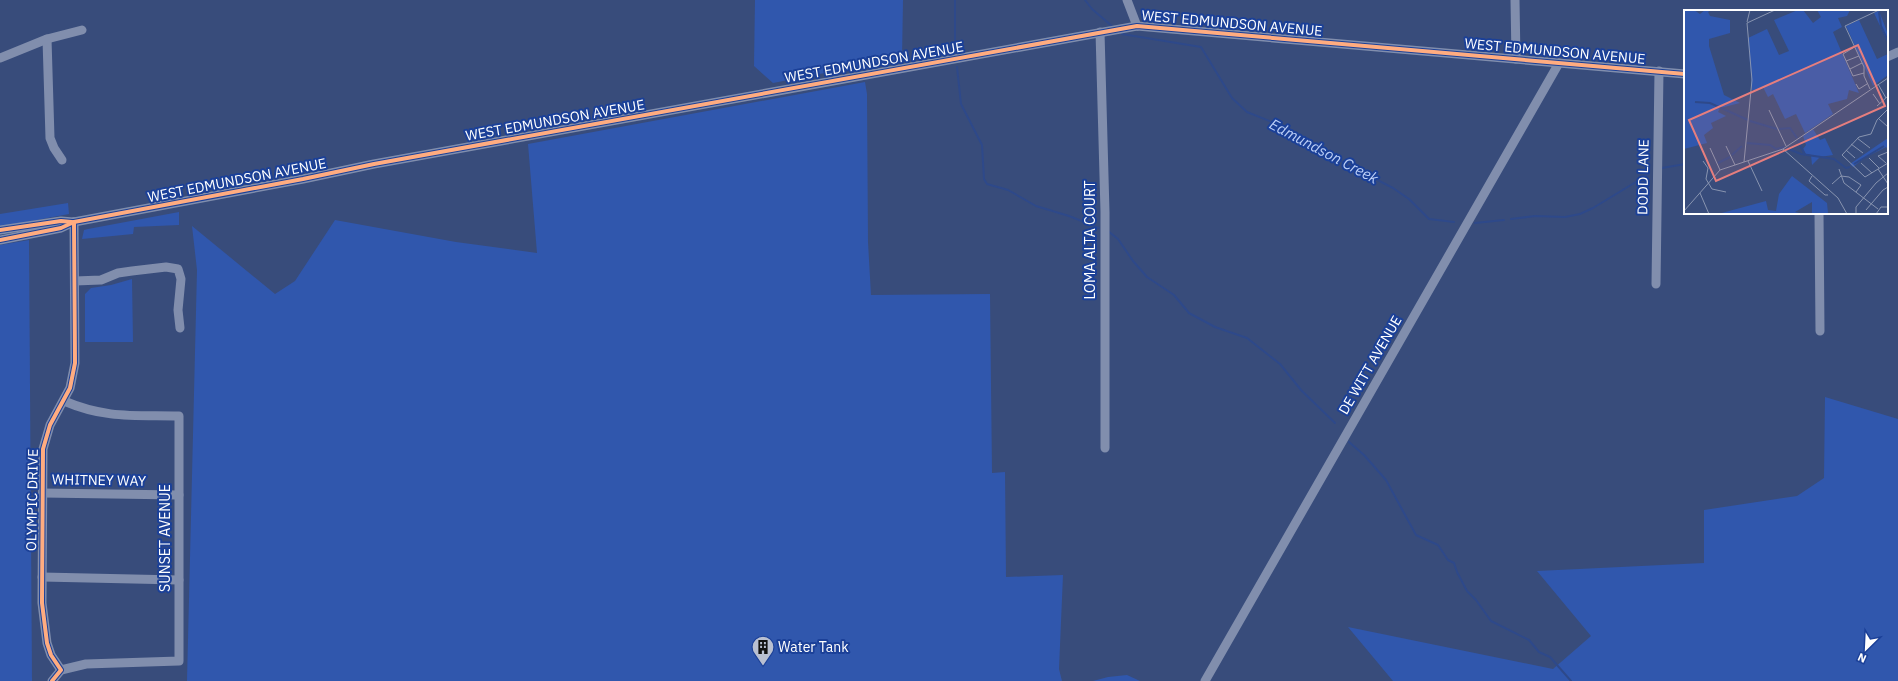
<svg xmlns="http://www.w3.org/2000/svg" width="1898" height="681" font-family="'IBM Plex Sans',sans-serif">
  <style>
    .green { fill: #3057ad }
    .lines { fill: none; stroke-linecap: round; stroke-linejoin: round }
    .stream { stroke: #2e498a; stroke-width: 2 }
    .minor { stroke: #818ead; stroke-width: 9 }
    .cycleway-casing { stroke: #1b4098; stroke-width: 6 }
    .cycleway { stroke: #ffac80; stroke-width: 4 }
    .labels { text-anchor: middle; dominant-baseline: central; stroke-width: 4; stroke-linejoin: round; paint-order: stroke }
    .street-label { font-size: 14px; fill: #fff; stroke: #1b4098 }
    .poi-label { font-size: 14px; fill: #fff; stroke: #1b4098; text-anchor: start }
    .water-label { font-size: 15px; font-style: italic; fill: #bccff7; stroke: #1b4098 }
    .inset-river { fill: none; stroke: #2e498a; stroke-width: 2 }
    .inset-road { fill: none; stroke: #8894b0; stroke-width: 1 }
    .view { fill: #e67e7e; fill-opacity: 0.15; stroke: #e67e7e; stroke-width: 2 }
    .inset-edge { fill: none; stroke: #fff; stroke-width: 2 }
  </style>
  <rect width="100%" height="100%" fill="#384c7b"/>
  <g class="green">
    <polygon points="755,0 903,0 902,58 773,83 754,66"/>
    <polygon points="865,82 867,94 868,242 871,295 990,294 992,473 1005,472 1006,577 1063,575 1059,669 1062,681 187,681 197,270 192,226 275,294 295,281 335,220 456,242 537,253 528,144"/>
    <polygon points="68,203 69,214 0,227 0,214"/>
    <polygon points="179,212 179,225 134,227 133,234 82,239 84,230 88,229"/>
    <polygon points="29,240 32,681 0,681 0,245"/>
    <polygon points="132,279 133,342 85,342 85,294 91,288 111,285"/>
    <polygon points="1825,397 1898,419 1898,681 1393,681 1348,627 1553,669 1591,636 1537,571 1704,563 1704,510 1797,496 1824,478"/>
    <polygon points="1127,675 1140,681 1093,681 1108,677"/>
  </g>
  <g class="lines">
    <g class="stream">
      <polyline points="955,0 955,52"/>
      <polyline points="1085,0 1092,9 1113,27"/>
      <polyline points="1122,34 1201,47 1232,98 1247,112 1287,128 1327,154 1393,188 1409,199 1429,219 1454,222"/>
      <polyline points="957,67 961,104 982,145 984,179 987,184 1008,190 1036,206 1069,216 1099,228"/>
      <polyline points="1662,168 1685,164"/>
      <polyline points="1511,219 1535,216 1565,217 1580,214 1593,208 1649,174"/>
      <polyline points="1475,223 1504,220"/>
      <polyline points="1108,231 1118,239 1133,261 1147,277 1174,295 1189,313 1215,327 1247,338 1280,364 1301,390 1335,423"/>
      <polyline points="1349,442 1364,455 1386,480 1416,535 1438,545 1448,560 1454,563 1457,572 1467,591 1476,600 1491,621 1529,640 1539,652 1550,657 1571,681"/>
    </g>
    <g class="minor">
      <polyline points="1127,0 1137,26"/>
      <polyline points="1515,0 1516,59"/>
      <polyline points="1100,32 1105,212 1105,448"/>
      <polyline points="47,39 50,138 54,148 62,160"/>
      <polyline points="1887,57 1898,52"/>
      <polyline points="0,58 47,39 82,30"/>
      <polyline points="1819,213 1820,331"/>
      <polyline points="0,230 61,221 73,222"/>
      <polyline points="0,240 61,228 74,222 303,179 374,164 1137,26 1685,74"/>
      <polyline points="75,281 101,280 118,273 132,271 166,267 178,269 181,279 178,310 180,328"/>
      <polyline points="1656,284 1659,71"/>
      <polyline points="43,493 179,495"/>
      <polyline points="42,577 179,580"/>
      <path d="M61,670L86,664L179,661V416C135,415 106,419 64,401"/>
      <polyline points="61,670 51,655 47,643 42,603 43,449 50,425 70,388 75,363 74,222"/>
      <polyline points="52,681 61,670"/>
      <polyline points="1205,681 1559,63"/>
    </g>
    <g class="cycleway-casing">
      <g id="cycleway">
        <polyline points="0,230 61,221 72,222"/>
        <polyline points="0,240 61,228 74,222 303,179 374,164 1137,26 1685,74"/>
        <polyline points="52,681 61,670 51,655 47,643 42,603 43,449 50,425 70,388 75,363 74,222"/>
      </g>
    </g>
    <use href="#cycleway" class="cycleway"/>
  </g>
  <defs>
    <g id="building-pin" transform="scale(1.15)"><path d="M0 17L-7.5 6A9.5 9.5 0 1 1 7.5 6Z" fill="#b9c0d1" stroke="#1b4098"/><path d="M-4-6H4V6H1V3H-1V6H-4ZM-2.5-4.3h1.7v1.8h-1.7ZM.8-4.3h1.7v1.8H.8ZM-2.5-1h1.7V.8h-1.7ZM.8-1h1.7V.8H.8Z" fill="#111"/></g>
  </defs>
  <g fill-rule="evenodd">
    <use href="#building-pin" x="763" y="647"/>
  </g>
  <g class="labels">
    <g class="street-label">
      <text transform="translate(1232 23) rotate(5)">WEST EDMUNDSON AVENUE</text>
      <text transform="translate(1555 51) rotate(5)">WEST EDMUNDSON AVENUE</text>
      <text transform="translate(874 62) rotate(-10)">WEST EDMUNDSON AVENUE</text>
      <text transform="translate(555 120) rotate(-10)">WEST EDMUNDSON AVENUE</text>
      <text transform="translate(1643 177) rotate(-89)">DODD LANE</text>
      <text transform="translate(237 180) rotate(-11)">WEST EDMUNDSON AVENUE</text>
      <text transform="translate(1090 240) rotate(-90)">LOMA ALTA COURT</text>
      <text transform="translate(1370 365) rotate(-60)">DE WITT AVENUE</text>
      <text transform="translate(99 480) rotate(1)">WHITNEY WAY</text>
      <text transform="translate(32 500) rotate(-89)">OLYMPIC DRIVE</text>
      <text transform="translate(165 538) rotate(-90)">SUNSET AVENUE</text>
    </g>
    <g class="poi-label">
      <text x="778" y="647">Water Tank</text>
    </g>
    <g class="water-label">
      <text transform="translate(1324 151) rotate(28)">Edmundson Creek</text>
    </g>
  </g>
  <g transform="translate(1684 10)">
    <rect width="204" height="204" fill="#384c7b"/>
    <path d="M0,0H10L16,4L21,0H27L24,2L26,6L46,10V23L25,29V36L40,85L56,93L36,98L34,102L42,106L27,113L29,118L20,125L23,133L0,139ZM114,0H119L129,13L137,7L133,0H166L163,6L154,8L158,17L149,22L175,83L165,80L163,89L144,94L149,104L121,123L112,104L101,109L89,84L84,87L79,77L74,80H68L64,28L83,19L95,45L105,41L90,10ZM195,1L204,24V33L190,3ZM175,10L193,49L204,44V65L189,76L162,16ZM129,119L136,130L141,128L149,145L136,147L128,155L127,145L122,144L119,139L122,135L119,126ZM204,128V139L202,137L180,148L169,157L166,154ZM108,166L143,193L144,203L128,204V192L111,202L120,204H34L82,191L84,200L92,201L95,184Z" fill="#3057ad"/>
    <path class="inset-river" d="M195,2L197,16M197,16L204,31M11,92L26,93L64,110M66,111L93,119M95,119L106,118L113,128M114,130L121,145M63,133L86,135L92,139L100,137M102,138L117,144L150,149L162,158L166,157M48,145L58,136M34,153L46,147M170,154L200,136"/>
    <path class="inset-road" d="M63,12L66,0M169,38L159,44L169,66L180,63M162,51L175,46M166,59L178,53M172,74L175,79L183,74M194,74L202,88M186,79L180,66V57L161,16L195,0M189,84L196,94M193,96L204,86M204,99L193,110L187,124L175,127L158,145L181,167L204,153M85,100L102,136M194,108L204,117M173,128L186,138M167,134L179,143M42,136L51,155M26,138L36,160M99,139L154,188L163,204M162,140L171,148M185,148L195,158M19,151L24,158L22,169L28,179L42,182M64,151L78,181M60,152L68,70L63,13L91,0M177,153L188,163M202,153L194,146L204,142M155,159L160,173L194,199M194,159L204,174M128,166L125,171L141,185H144M157,166L165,167L177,175L172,182M148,174L157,166M16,183L25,204M182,200L199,180L204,177M0,201L36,160L99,139L204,68M172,204V197L192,173L204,163M192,204L197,197H204"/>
    <path class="view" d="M174,35L201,96L32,171L5,110Z"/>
    <rect width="204" height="204" class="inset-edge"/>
  </g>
  <g transform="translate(1866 649) rotate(204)" stroke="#1b4098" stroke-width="3" paint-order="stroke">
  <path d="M0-3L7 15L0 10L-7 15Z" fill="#ffffff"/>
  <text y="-6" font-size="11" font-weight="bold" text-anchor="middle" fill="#ffffff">N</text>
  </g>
</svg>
